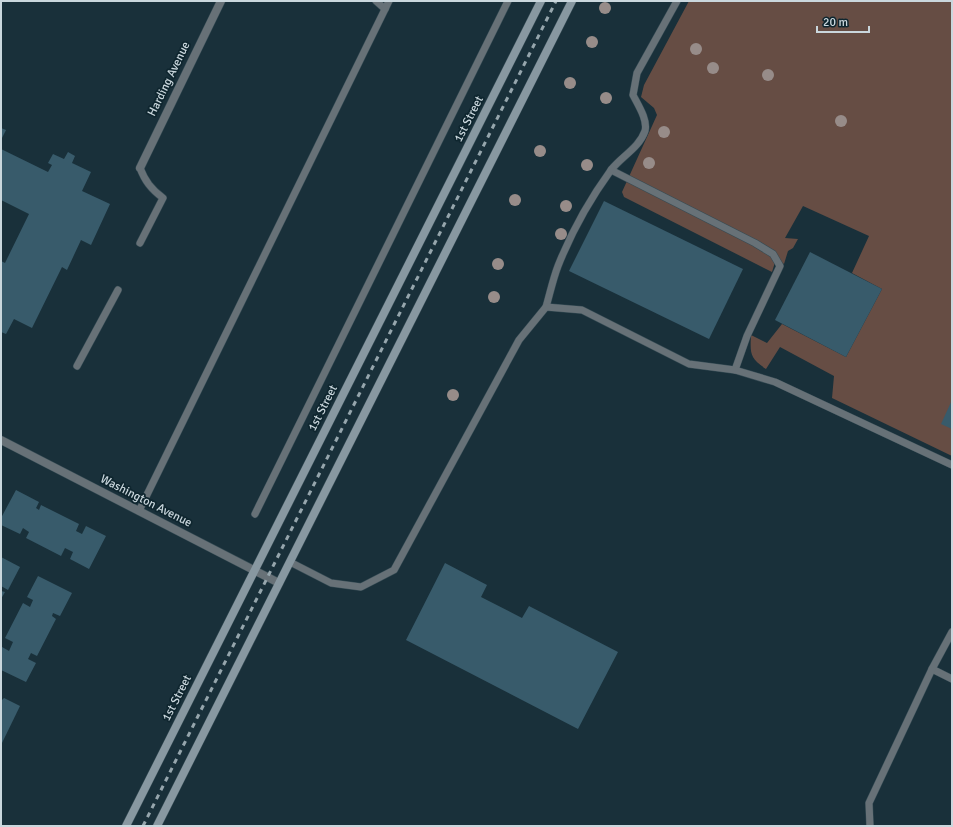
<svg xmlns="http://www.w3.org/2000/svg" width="953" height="827" font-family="Signika,sans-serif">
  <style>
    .green { fill: #664d44 }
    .building { fill: #385b6b }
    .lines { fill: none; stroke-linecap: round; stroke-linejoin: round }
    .lane-casing { stroke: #354b54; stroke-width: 8 }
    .street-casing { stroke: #354b54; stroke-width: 9 }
    .secondary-casing { stroke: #354b54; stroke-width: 9 }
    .lane { stroke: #677177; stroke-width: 7 }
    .street { stroke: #677177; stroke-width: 8 }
    .secondary { stroke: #8898a1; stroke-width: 8 }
    .rail { stroke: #96a6ad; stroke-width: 3; stroke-dasharray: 5 5; stroke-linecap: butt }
    .tree { fill: #978c89 }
    .labels { text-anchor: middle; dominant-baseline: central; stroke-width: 3.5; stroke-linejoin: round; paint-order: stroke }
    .street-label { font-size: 12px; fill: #cad7dd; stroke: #0f262f }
  </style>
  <rect width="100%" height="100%" fill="#19303a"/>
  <path class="green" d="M689,1H952V456L832,398L834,376L780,347L766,369C750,358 750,354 751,335L767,343L782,324L846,357L882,289L852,273L869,236L803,206L785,238L798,239L793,248L788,251L784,264L776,259L772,272L624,197L622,192L657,115L654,108L641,97L644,85Z"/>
  <g class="building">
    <polygon points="1,128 6,130 1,140"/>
    <polygon points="1,149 48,172 52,165 48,163 53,154 64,159 68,152 75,156 72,163 91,172 82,191 110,204 91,245 81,240 67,270 62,267 32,328 14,319 6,334 1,332 1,261 5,263 29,214 1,200"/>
    <polygon points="604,201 743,269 709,339 569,271"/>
    <polygon points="810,252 882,289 846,357 775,320"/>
    <polygon points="952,400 952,429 941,424"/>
    <polygon points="16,490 39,502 36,508 39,510 41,505 79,524 76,531 82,534 86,526 106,536 89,569 70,559 73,552 65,548 61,556 26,538 29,532 23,528 20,534 1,525 1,518"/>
    <polygon points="1,557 20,567 8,590 1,586"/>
    <polygon points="445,563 487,585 481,597 522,618 529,606 618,652 578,729 406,640"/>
    <polygon points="38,576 72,593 60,616 53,613 52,616 56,619 37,656 31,653 28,659 36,663 26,682 1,670 1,650 2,647 9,651 13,642 5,638 23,603 30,607 33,600 27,597"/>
    <polygon points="1,591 5,592 1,599"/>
    <polygon points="4,698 20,706 1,745 1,701"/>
  </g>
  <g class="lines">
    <g class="lane-casing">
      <g id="lane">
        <polyline points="376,1 385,9"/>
        <path d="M140,168C145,181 151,189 163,198L140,243"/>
        <polyline points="611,170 755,243 773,254 780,266 747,336 735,370"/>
        <path d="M546,307C550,293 553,279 558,266C571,233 590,199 611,170C622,156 639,148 645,131C648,120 638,105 633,95L637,73L677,1"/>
        <polyline points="77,366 118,290"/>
        <polyline points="139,511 389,1"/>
        <polyline points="255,514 508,1"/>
        <polyline points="290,562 331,583 361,587 394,570 519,340 546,307 582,310 689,364 735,370 775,382 952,465"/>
        <polyline points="932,669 952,679"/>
        <polyline points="870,826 869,803 932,669 952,632"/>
      </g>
    </g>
    <g class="street-casing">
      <g id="street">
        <polyline points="140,168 221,1"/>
        <polyline points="1,440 279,583"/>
      </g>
    </g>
    <g class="secondary-casing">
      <g id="secondary">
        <polyline points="126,826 541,1"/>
        <polyline points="157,826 572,1"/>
      </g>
    </g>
    <use href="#lane" class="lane"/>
    <use href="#street" class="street"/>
    <use href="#secondary" class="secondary"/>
    <polyline class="rail" points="143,826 556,1"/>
  </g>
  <g class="tree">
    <circle cx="605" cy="8" r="6"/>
    <circle cx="592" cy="42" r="6"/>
    <circle cx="696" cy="49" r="6"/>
    <circle cx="713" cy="68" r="6"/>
    <circle cx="768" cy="75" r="6"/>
    <circle cx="570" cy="83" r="6"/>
    <circle cx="606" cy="98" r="6"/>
    <circle cx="841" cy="121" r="6"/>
    <circle cx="664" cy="132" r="6"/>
    <circle cx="540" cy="151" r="6"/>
    <circle cx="649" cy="163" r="6"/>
    <circle cx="587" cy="165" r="6"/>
    <circle cx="515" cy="200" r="6"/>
    <circle cx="566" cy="206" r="6"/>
    <circle cx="561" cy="234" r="6"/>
    <circle cx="498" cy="264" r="6"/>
    <circle cx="494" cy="297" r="6"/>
    <circle cx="453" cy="395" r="6"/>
  </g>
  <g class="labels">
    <g class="street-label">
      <text transform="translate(169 79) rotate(-64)">Harding Avenue</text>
      <text transform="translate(469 119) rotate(-63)">1st Street</text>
      <text transform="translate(323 408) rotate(-63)">1st Street</text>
      <text transform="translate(146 501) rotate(27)">Washington Avenue</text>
      <text transform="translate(177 698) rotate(-63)">1st Street</text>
    </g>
  </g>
  <rect width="953" height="827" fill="none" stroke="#cad7dd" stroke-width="4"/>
  <path d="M817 26v6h52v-6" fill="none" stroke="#cad7dd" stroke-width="2"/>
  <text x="823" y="26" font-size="12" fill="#cad7dd" stroke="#0f262f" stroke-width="3" paint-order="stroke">20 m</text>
</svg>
